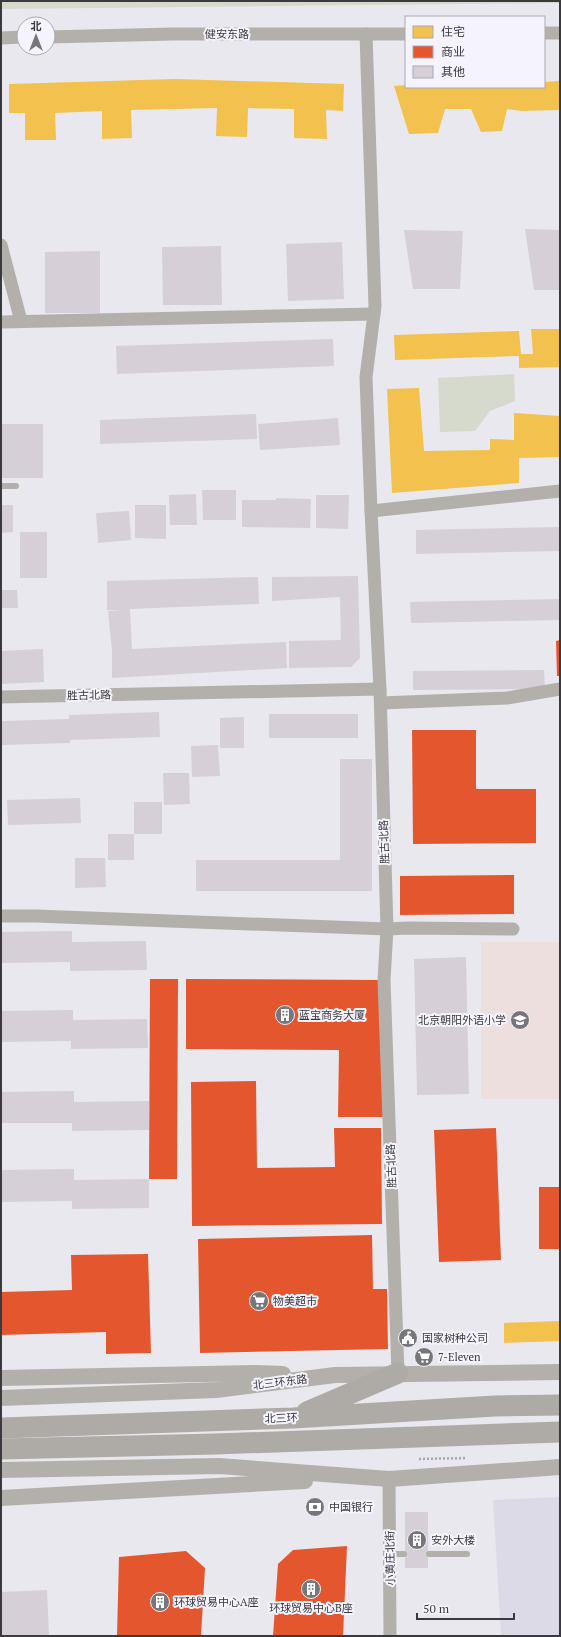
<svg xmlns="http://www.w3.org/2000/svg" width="561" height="1637" font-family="'PT Serif','Noto Sans SC',serif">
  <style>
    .built { fill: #dddae7 }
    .education { fill: #eddfde }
    .green { fill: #d5dacc }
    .homes { fill: #f2c14e }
    .shops { fill: #e4572e }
    .building { fill: #d7cfd7 }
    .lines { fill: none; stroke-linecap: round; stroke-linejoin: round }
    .path { stroke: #a8a7a6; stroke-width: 2.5; stroke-dasharray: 2 2; stroke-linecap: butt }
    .service { stroke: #b3b0ab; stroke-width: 6 }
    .minor { stroke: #b3b0ab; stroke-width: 13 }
    .tertiary { stroke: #b3b0ab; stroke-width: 16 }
    .trunk { stroke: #aeaaa6; stroke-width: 21 }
    .labels { text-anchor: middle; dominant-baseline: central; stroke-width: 4; stroke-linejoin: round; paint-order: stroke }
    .street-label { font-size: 11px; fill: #3a393d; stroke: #f5f3fd }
    .poi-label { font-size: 11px; fill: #3a393d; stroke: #f5f3fd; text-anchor: start }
  </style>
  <rect width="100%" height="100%" fill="#e9e8ee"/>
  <polygon class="built" points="560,1497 560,1636 501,1636 493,1500"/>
  <rect class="education" x="481" y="942" width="79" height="157"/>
  <g class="green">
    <polygon points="1,1 560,1 560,3 1,9"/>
    <polygon points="514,374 515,401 490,411 475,431 440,432 438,378"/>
  </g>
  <g class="homes">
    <polygon points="175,79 344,84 343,111 326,110 327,139 294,138 294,109 248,108 247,137 216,136 217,108 131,110 132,138 102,139 102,111 55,113 56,140 25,140 25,113 9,113 9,84"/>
    <polygon points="560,81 560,110 522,111 507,109 502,131 481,132 471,109 445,109 438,133 409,134 394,86 406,85 406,87 544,87 544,82"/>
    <polygon points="531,329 560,329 560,367 519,368 519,356 395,360 394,335 519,331 521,354 533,354"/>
    <polygon points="419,388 424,451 490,450 490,439 514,440 514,413 560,416 560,457 519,458 519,483 392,493 387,389"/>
    <polygon points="560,1321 560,1341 504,1343 504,1323"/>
  </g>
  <g class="shops">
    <polygon points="560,640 560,676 557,676 556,641"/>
    <polygon points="412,730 476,730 476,789 536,789 536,843 413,844"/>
    <polygon points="514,875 514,914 400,915 400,876"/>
    <polygon points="150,979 178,979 177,1179 149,1179"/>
    <polygon points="186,979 384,980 383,1117 338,1117 339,1050 186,1049"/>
    <polygon points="256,1081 257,1168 335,1167 334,1128 381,1128 382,1224 192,1226 191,1082"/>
    <polygon points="496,1128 501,1260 439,1262 434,1130"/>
    <rect x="539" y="1187" width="21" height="62"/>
    <polygon points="372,1235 373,1289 387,1289 388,1349 200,1353 198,1239"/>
    <polygon points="148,1254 151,1353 106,1354 106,1332 1,1335 1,1292 72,1290 71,1255"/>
    <polygon points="347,1546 343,1636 273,1636 278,1564 293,1550"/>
    <polygon points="186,1551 205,1568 201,1636 117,1636 119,1557"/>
  </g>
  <g class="building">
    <polygon points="525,229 560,230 560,290 534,290"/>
    <polygon points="404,230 463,231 460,289 413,289"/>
    <polygon points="342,242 344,299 288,301 286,244"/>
    <polygon points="221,246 222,305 163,305 162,247"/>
    <polygon points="100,251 100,313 45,313 45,252"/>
    <polygon points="333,339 334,366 117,374 116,346"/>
    <polygon points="256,414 257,439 100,444 100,420"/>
    <polygon points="338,418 340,445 260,450 258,424"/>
    <rect x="1" y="424" width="42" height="54"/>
    <polygon points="202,490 236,490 236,520 203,520"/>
    <polygon points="196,494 197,525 170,525 169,495"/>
    <polygon points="316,495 349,495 348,529 316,528"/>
    <polygon points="276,498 311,499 310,528 242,527 242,500 276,500 276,505"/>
    <polygon points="1,505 13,505 13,532 1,533"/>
    <polygon points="135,505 166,505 166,539 135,538"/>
    <polygon points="129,511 131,540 98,543 96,513"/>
    <polygon points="560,527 560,551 416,554 416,530"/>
    <rect x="20" y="532" width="27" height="46"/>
    <polygon points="358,576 360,658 351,667 289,668 289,641 341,640 340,597 272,601 272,577"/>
    <polygon points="258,577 259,604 130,609 132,649 286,642 287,668 112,678 112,650 108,611 122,610 107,610 107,581"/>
    <polygon points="1,590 17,590 18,608 1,608"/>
    <polygon points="559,599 559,620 411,623 410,602"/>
    <polygon points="43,649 44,682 1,684 1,651"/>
    <polygon points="544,670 545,689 413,690 413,671"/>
    <polygon points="159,712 160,737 70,740 70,743 1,745 1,721 69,719 69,715"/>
    <rect x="269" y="714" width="89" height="24"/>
    <polygon points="244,717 244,748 220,748 220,718"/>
    <polygon points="218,745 220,776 192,777 191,746"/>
    <polygon points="340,759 372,759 372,891 196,891 196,860 340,860"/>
    <polygon points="163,773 189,773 190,804 164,805"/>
    <polygon points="80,798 81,823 8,825 7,800"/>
    <rect x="134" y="802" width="28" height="32"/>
    <rect x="108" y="834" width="26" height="26"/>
    <polygon points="75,858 105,858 106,887 75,888"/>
    <polygon points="72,931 72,942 146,941 147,970 70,971 70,962 1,963 1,932"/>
    <polygon points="466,957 469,1094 417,1095 414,959"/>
    <polygon points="73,1010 73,1020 147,1019 148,1048 71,1049 71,1041 1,1042 1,1011"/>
    <polygon points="74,1091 74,1102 149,1101 149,1130 72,1131 72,1123 1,1123 1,1092"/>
    <polygon points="74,1169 74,1180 149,1179 149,1208 72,1209 72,1201 1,1202 1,1170"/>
    <rect x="405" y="1512" width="23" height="56"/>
    <polygon points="47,1590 49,1636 1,1636 1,1592"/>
  </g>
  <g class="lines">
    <polyline class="path" points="419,1459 465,1458"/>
    <g class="service">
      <polyline points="1,486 16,486"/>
      <polyline points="390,1554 404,1554"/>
      <polyline points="429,1554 467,1554"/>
    </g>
    <g class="minor">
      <polyline points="544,33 560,33"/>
      <polyline points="366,34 375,306 366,377 371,511"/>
      <polyline points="48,37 173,34 406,34"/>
      <polyline points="1,38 24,37"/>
      <polyline points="1,245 21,321"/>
      <polyline points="1,322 374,314"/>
      <polyline points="380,689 371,511 560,491"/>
      <polyline points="1,697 380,689 387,929 384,980 398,1373"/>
      <polyline points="381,703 507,698 560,689"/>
      <polyline points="1,916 36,916 387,929 408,928 513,929"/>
      <polyline points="389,1479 390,1636"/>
    </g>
    <g class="tertiary">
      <polyline points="1,1378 256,1373 283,1374"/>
      <polyline points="1,1398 216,1390 335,1375 560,1372"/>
      <polyline points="1,1470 219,1466 389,1479 560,1467"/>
      <polyline points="1,1498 305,1481"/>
    </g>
    <g class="trunk">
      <polyline points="307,1412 398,1373"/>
      <polyline points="1,1428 293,1418 495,1406 560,1405"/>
      <polyline points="1,1449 216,1444 560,1432"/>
    </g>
  </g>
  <defs>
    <g id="building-disc" transform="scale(1)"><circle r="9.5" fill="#77767b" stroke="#f5f3fd"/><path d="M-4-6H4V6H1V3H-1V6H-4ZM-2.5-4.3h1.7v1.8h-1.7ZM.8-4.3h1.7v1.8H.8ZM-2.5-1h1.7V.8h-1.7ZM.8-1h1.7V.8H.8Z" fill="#fff"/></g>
    <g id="school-disc" transform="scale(1)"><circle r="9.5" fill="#77767b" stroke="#f5f3fd"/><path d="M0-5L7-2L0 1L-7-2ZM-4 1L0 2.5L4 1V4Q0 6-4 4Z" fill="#fff"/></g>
    <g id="supermarket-disc" transform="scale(1)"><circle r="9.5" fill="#77767b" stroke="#f5f3fd"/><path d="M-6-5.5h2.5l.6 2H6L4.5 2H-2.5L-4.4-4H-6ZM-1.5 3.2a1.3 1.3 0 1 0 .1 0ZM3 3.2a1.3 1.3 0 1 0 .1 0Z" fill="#fff"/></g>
    <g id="civic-disc" transform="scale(1)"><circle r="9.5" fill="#77767b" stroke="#f5f3fd"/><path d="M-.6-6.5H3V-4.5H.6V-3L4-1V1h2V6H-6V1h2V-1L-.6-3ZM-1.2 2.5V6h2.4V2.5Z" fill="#fff"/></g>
    <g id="bank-disc" transform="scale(1)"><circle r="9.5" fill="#77767b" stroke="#f5f3fd"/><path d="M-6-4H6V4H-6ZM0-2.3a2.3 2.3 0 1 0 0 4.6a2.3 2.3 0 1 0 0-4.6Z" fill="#fff"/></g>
  </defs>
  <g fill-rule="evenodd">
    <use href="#building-disc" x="285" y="1015"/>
    <use href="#school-disc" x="520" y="1020"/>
    <use href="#supermarket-disc" x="259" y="1301"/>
    <use href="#civic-disc" x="408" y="1338"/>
    <use href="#supermarket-disc" x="424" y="1357"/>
    <use href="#bank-disc" x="315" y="1507"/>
    <use href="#building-disc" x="417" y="1540"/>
    <use href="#building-disc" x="311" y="1589"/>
    <use href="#building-disc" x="160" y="1602"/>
  </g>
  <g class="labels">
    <g class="street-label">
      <text x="227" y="34">健安东路</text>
      <text transform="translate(89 695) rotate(-1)">胜古北路</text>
      <text transform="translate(384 842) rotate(-92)">胜古北路</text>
      <text transform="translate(391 1166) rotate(-92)">胜古北路</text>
      <text transform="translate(280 1382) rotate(-7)">北三环东路</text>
      <text transform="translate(281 1418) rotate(-2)">北三环</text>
      <text transform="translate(390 1558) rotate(-91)">小黄庄北街</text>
    </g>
    <g class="poi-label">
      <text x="299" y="1015">蓝宝商务大厦</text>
      <text x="506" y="1020" text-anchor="end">北京朝阳外语小学</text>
      <text x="273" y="1301">物美超市</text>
      <text x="422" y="1338">国家树种公司</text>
      <text x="438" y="1357">7-Eleven</text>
      <text x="329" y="1507">中国银行</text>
      <text x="431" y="1540">安外大楼</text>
      <text x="174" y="1602">环球贸易中心A座</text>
      <text x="311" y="1608" text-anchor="middle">环球贸易中心B座</text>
    </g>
  </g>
  <rect width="561" height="1637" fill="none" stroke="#3a393d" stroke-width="4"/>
  <rect x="405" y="16" width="140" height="72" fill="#f5f3fd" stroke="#aaa9b0"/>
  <rect x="413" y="26" width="20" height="12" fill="#f2c14e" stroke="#aaa9b0"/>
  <text x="441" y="36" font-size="12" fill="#3a393d">住宅</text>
  <rect x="413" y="46" width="20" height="12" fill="#e4572e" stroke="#aaa9b0"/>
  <text x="441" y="56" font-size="12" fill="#3a393d">商业</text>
  <rect x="413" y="66" width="20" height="12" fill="#d7cfd7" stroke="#aaa9b0"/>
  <text x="441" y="76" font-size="12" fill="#3a393d">其他</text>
  <g transform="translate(36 36)"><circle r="19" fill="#f5f3fd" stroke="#aaa9b0"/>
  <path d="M0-3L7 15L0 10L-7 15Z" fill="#77767b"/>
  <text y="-6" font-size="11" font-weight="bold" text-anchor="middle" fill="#3a393d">北</text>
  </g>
  <path d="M417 1613v6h97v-6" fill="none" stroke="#3a393d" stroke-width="2"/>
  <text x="423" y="1613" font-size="12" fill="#3a393d" stroke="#f5f3fd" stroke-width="3" paint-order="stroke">50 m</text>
</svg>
